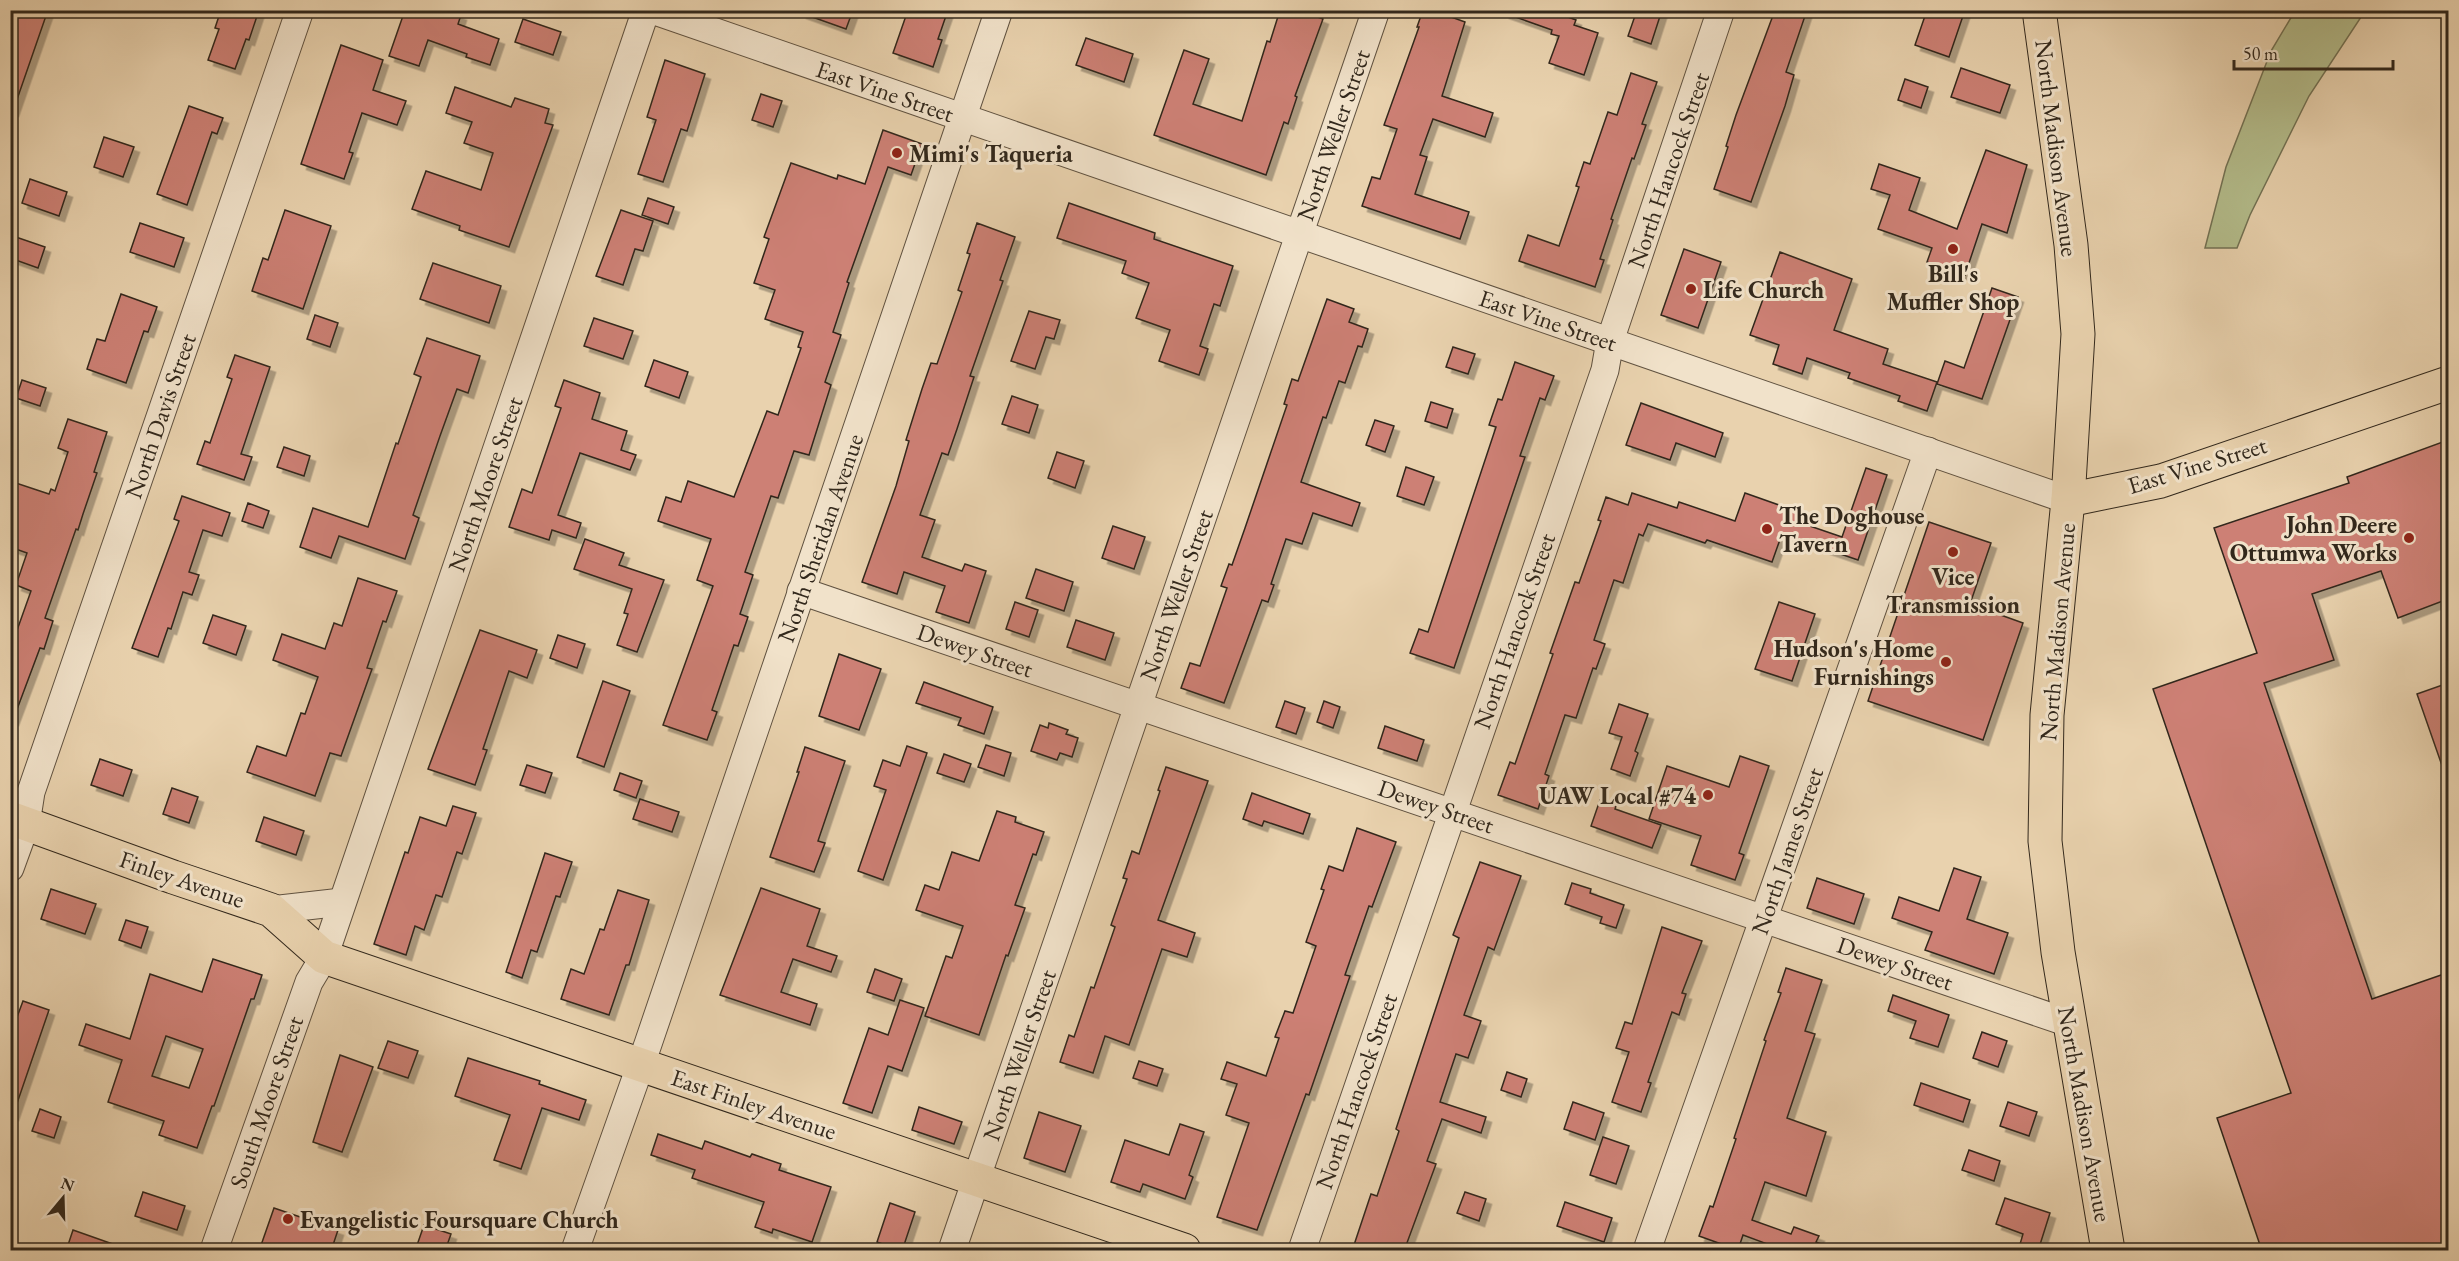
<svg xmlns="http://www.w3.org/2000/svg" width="2459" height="1261" font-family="'EB Garamond',serif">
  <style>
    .green { fill: #b4bd8c; stroke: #737254; stroke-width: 1.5 }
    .building { fill: #cd8074; stroke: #32281c; stroke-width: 1.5; fill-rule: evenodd; filter: url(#shadow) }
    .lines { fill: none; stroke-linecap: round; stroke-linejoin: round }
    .minor-casing { stroke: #605240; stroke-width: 29 }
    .major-casing { stroke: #32281c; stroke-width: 35 }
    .minor { stroke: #f1e2ca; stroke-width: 27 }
    .major { stroke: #e9d2ae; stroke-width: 33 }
    .poi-dot { fill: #8f2418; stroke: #f1e2ca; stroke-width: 2 }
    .labels { text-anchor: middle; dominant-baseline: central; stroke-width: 6; stroke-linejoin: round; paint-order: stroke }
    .street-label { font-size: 24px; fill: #32281c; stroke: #f1e2ca }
    .poi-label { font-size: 24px; font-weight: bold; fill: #32281c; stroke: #f1e2ca; text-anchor: start }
  </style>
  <defs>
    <filter id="shadow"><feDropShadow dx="5.5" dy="5.5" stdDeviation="0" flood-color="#0004"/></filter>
  </defs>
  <rect width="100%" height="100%" fill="#e9d2ae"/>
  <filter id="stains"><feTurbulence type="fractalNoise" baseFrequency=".00333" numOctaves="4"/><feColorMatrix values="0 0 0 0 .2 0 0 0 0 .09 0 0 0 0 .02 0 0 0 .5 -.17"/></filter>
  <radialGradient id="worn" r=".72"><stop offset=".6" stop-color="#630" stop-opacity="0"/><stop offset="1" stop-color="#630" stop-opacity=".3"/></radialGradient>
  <polygon class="green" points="2295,11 2365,11 2309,96 2250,215 2237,248 2205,248 2226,167 2271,51"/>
  <g class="building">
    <polygon points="10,10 48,10 13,111 10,110"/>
    <polygon points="221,10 259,10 249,40 246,39 235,69 208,60 219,29 215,28"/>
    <polygon points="405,10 447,10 461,15 458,24 499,39 490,65 466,57 467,54 428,40 419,66 389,56"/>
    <polygon points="802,10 853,10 846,29 801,13"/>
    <polygon points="908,10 948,10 938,39 942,40 933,67 893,53"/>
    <polygon points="1280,10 1300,10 1323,19 1295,96 1297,97 1288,124 1284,122 1266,175 1154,135 1184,50 1209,59 1193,104 1242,121 1267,41 1270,42"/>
    <polygon points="1423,10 1432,10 1465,22 1442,96 1493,113 1485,137 1433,119 1420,155 1427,157 1415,194 1469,212 1460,239 1362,206 1372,177 1380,179 1397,129 1384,125 1419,27 1417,27"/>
    <polygon points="1505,10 1549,10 1576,20 1574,25 1598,33 1584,75 1549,63 1559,36 1551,34 1552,30 1504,13"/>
    <polygon points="1637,10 1662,10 1651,44 1628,36"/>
    <polygon points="1775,10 1807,10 1786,72 1794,75 1785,106 1751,202 1714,189 1728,147 1726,146 1736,115"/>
    <polygon points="1927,10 1965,10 1949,57 1915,45"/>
    <polygon points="523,19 561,32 553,55 515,42"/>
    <polygon points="1086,38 1133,54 1124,82 1076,65"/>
    <polygon points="341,45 383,60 373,90 406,101 397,125 362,113 349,152 353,153 344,179 301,164"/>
    <polygon points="665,60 705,74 687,131 681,129 663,182 638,174 656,120 647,117"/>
    <polygon points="1961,68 2010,85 2000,113 1951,97"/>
    <polygon points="1631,73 1657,82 1642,124 1646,125 1634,159 1632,158 1611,219 1613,220 1600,259 1604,260 1595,287 1519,261 1528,235 1559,246 1579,187 1576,186 1584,162 1590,164 1608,112 1617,115"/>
    <polygon points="1905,79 1928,87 1921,108 1898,100"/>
    <polygon points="455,87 511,107 515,98 549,109 545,123 553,125 509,247 459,230 460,226 412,209 426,171 481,190 493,153 464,143 472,122 446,113"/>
    <polygon points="761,94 782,101 773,127 752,120"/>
    <polygon points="189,106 223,118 217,134 212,132 187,205 157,194"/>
    <polygon points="883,130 922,144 911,175 888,167 847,282 849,283 833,332 841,335 825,382 831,385 809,455 794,451 778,498 771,496 745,572 753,575 740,614 748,617 738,646 734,645 712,710 717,712 707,740 663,725 713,586 697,580 711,539 658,521 666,497 681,502 688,481 734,497 767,411 778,415 801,348 798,347 803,332 765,319 775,290 754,283 769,239 764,237 791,163 837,179 838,175 865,184"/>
    <polygon points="104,137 134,147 123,177 94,167"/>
    <polygon points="1986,150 2027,165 2007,233 1982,224 1965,275 1927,262 1932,248 1878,229 1890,195 1871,189 1879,164 1920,178 1909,210 1957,229"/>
    <polygon points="30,179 67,192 59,216 22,203"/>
    <polygon points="648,198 674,207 668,224 642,215"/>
    <polygon points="1069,203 1155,233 1154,239 1233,266 1220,306 1214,304 1200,346 1208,349 1199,375 1159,361 1170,330 1136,318 1149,283 1122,273 1126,261 1057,238"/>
    <polygon points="285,210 331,226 303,309 252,291 263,258 268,260"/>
    <polygon points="621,210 653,221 643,251 635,249 623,285 596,276"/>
    <polygon points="140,223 184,238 174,267 130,252"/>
    <polygon points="977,223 1015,237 1000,280 1003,281 970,376 974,377 957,429 948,455 942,453 920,515 935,520 922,557 962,571 965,564 986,571 969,623 936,612 945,586 904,572 897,594 862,582 896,486 909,441 906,440 922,389 931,363 937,364 962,292 958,290 970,254 967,253"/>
    <polygon points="10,235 45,247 38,268 10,258"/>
    <polygon points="1684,249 1721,262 1698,328 1661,315"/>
    <polygon points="1780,252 1852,279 1834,330 1888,349 1883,364 1937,382 1927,411 1898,401 1900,396 1848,378 1850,373 1807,358 1802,374 1773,364 1779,345 1750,335"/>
    <polygon points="433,263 501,286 489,323 420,299"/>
    <polygon points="1992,288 2018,297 1982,399 1937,384 1945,361 1964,368"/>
    <polygon points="121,294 157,307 148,332 144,331 126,383 87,369 97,339 105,341"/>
    <polygon points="1327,299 1354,309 1349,322 1368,329 1362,347 1358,346 1345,383 1339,381 1326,418 1323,417 1301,482 1360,503 1352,526 1313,513 1302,544 1286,539 1271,584 1274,585 1268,602 1262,600 1224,703 1181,688 1190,663 1200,666 1227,588 1221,586 1229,564 1232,565 1245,528 1287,405 1284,404 1292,379 1298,381"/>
    <polygon points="1029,311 1060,320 1054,339 1046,337 1035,369 1011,361"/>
    <polygon points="315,315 338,323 330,347 307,339"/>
    <polygon points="594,318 633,331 623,359 584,346"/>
    <polygon points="427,338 480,356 468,393 457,389 440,436 413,515 419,518 405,559 339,536 331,558 300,547 313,508 368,527 396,443 398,444 421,377 414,374"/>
    <polygon points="1453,347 1475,354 1468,374 1446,367"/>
    <polygon points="235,355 270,367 241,454 252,457 244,480 197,464 205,441 210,443 232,379 227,377"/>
    <polygon points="654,360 688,372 679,398 645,386"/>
    <polygon points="1515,362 1554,376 1545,400 1540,398 1520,456 1525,457 1454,668 1410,653 1419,629 1428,632 1496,427 1489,425 1498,399 1502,400"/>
    <polygon points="22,380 46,388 40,406 16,398"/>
    <polygon points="564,380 600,393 592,419 627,431 621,450 636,455 630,470 580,453 558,515 581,523 576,538 552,530 549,540 509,527 522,489 532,493 561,408 555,406"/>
    <polygon points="1012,396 1038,405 1029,433 1002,424"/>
    <polygon points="1431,402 1453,409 1447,428 1425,421"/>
    <polygon points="1641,403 1723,433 1715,457 1676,443 1670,460 1626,445"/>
    <polygon points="68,419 107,432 94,472 97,473 83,514 78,530 76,529 45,618 53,621 44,649 40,648 13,720 10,719 10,650 31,591 16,585 27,553 10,547 10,481 49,494 51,489 55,491 68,452 58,448"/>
    <polygon points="1375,420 1394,426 1385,452 1366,445"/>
    <polygon points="2448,440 2448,599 2398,618 2381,571 2312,594 2334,660 2264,683 2372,999 2444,974 2448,988 2448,1251 2262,1251 2217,1118 2291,1093 2153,689 2257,653 2214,528 2349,483 2347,477"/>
    <polygon points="284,447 310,456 304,476 277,467"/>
    <polygon points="1057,452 1084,461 1075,488 1048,478"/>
    <polygon points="1406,467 1434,477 1424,505 1397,496"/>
    <polygon points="1866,468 1887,475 1858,560 1782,534 1772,562 1707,540 1705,543 1648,524 1643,536 1639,534 1623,583 1614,580 1594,640 1605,644 1596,669 1593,668 1576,718 1565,715 1545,774 1549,776 1538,809 1498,795 1510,762 1515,764 1553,654 1550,653 1575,582 1579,583 1601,521 1598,520 1606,497 1628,505 1632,493 1677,508 1679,502 1735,521 1745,493 1807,515 1804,524 1842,537"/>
    <polygon points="182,496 230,513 222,536 203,530 189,572 199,575 192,595 183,592 171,629 168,628 158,657 132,648 179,521 174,519"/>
    <polygon points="248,503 269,511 263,528 242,521"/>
    <polygon points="1929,522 1991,543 1970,604 2023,623 1983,740 1868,701"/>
    <polygon points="1113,526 1145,537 1134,569 1102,558"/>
    <polygon points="585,539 624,553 619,565 664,580 637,652 617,645 628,614 624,613 632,589 574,569"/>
    <polygon points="1036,569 1073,582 1064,611 1026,598"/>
    <polygon points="358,578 397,591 386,622 383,621 367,668 372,669 341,756 330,753 315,796 247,772 257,746 286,756 301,713 305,714 318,677 273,660 282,634 325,649 334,623 342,626"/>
    <polygon points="1015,602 1038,610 1029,637 1006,629"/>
    <polygon points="1779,602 1815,614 1792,681 1755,669"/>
    <polygon points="213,615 246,626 236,655 203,643"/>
    <polygon points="1076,620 1114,633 1105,660 1067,647"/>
    <polygon points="480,630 537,650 527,678 509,671 483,749 487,750 475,785 428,769"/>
    <polygon points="558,635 585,644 577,668 550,658"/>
    <polygon points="839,654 881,669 859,730 819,716"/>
    <polygon points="603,681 630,691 604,767 577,757"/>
    <polygon points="924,682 993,707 984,734 958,725 961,718 916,703"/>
    <polygon points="2448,683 2448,776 2446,777 2417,694"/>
    <polygon points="1285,701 1305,708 1296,734 1276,727"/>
    <polygon points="1324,701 1340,707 1333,728 1317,722"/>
    <polygon points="1619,704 1648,714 1635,751 1638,753 1630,776 1611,769 1622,737 1609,733"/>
    <polygon points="1049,723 1068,730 1066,734 1078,738 1072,757 1060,753 1057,760 1031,751 1040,725 1048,728"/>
    <polygon points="1385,726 1424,740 1417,761 1378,748"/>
    <polygon points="986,745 1011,753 1004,776 978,767"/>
    <polygon points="907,746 927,753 883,880 858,871 886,790 874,786 883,760 900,766"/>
    <polygon points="805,747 845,761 818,841 825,843 814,872 770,857 799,772 797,772"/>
    <polygon points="944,754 971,764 964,782 937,773"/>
    <polygon points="1740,756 1769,766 1739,853 1744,855 1735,880 1691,865 1701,836 1649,819 1667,766 1729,787"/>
    <polygon points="100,759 132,770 123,796 91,785"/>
    <polygon points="527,765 552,773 545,793 520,785"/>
    <polygon points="1166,767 1208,781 1158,920 1195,933 1187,957 1162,949 1129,1045 1105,1036 1093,1073 1060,1062 1069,1035 1074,1037 1091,987 1094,988 1115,927 1111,925 1127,879 1123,878 1132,851 1139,854 1160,791 1158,790"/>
    <polygon points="620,773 642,781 636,798 614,790"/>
    <polygon points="172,788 198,797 189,823 163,814"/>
    <polygon points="1252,793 1310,814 1303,834 1264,821 1262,826 1243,819"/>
    <polygon points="640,799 679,812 672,832 633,819"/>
    <polygon points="1600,800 1616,806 1615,809 1661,825 1652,848 1591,826"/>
    <polygon points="453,806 476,813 462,854 457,852 442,897 436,895 424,930 415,926 406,955 374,944 405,852 408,853 420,817 446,826"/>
    <polygon points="997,811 1016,817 1015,822 1044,832 1036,855 1033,854 1015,905 1025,908 1008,956 1006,955 979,1035 925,1016 946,956 952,958 963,926 916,910 925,885 939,890 952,852 979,861"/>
    <polygon points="264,817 304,831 296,855 256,841"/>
    <polygon points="1357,828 1396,842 1372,907 1369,906 1345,975 1350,976 1309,1095 1306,1094 1257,1230 1217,1217 1249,1123 1226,1115 1237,1084 1221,1079 1227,1062 1266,1076 1279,1038 1275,1037 1285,1011 1293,1013 1316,946 1306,942 1324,890 1321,889 1329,866 1343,871"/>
    <polygon points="545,853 572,862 560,897 556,896 537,952 531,950 522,978 506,972"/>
    <polygon points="1480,862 1521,876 1494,950 1488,947 1464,1015 1481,1021 1468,1058 1456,1054 1440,1102 1486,1117 1481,1133 1442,1119 1427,1161 1436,1164 1404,1251 1352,1251 1371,1194 1377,1196 1399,1131 1396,1129 1459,938 1453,935"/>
    <polygon points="1954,868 1981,877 1967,919 2008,933 1994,974 1925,950 1932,932 1892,918 1899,897 1939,911"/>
    <polygon points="1817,878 1864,894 1854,924 1807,908"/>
    <polygon points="1572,883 1591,889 1590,893 1624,905 1616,928 1600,923 1602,917 1565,904"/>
    <polygon points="761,888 820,909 807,946 837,956 831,972 793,959 781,992 817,1004 810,1025 720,995"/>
    <polygon points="51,889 96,904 85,934 41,919"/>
    <polygon points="618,890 649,900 629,965 626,965 609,1015 561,999 571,969 584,974 600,929 604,930"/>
    <polygon points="126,920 148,927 141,948 119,940"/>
    <polygon points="1662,927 1702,941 1682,993 1686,994 1679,1015 1672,1012 1648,1082 1651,1083 1641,1112 1612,1102 1629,1052 1616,1048 1625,1022 1632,1024"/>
    <path d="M213,959L262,975L254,999H251L214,1106H212L197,1148L159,1135L164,1121L108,1102L122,1060L79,1045L86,1024L130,1039L150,974L202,992ZM166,1036L203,1049L189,1088L152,1076Z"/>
    <polygon points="1786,968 1822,980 1805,1031 1815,1034 1787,1118 1826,1132 1806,1196 1765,1182 1752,1220 1791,1234 1794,1227 1819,1236 1816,1242 1832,1248 1831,1251 1786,1251 1743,1235 1738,1250 1699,1236 1710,1206 1713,1207 1736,1139 1734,1138 1766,1041 1764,1040 1781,993 1778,992"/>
    <polygon points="875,969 902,979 894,1001 867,992"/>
    <polygon points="1893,995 1949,1015 1938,1047 1910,1038 1916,1021 1888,1011"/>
    <polygon points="900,1000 924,1008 902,1071 888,1066 872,1113 843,1103 869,1028 888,1035"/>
    <polygon points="23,1001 49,1010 13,1115 10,1114 10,1036"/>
    <polygon points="1982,1032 2007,1041 1998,1067 1973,1058"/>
    <polygon points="388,1041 418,1051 408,1078 378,1068"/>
    <polygon points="340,1055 373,1067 342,1152 313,1142"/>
    <polygon points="468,1058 540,1081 539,1084 586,1100 579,1120 542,1108 521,1169 494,1160 510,1115 455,1096"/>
    <polygon points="1139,1061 1163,1069 1157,1086 1133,1078"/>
    <polygon points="1507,1072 1527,1079 1521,1097 1501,1090"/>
    <polygon points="1921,1083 1970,1100 1963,1122 1914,1105"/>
    <polygon points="1573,1102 1604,1113 1595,1140 1564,1129"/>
    <polygon points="2008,1102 2037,1112 2029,1136 2000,1126"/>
    <polygon points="919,1107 962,1122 954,1144 912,1130"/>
    <polygon points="40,1109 61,1117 54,1138 32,1131"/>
    <polygon points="1039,1112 1081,1126 1065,1172 1024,1158"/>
    <polygon points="1180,1124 1204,1132 1189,1175 1193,1177 1185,1199 1143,1184 1140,1192 1111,1182 1125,1140 1169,1155"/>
    <polygon points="658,1134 702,1149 705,1141 750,1157 752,1154 781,1164 779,1170 831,1187 812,1242 773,1229 772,1233 755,1227 764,1202 692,1178 695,1170 651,1155"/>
    <polygon points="1603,1137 1629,1146 1616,1184 1590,1175"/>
    <polygon points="1969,1150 2000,1161 1994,1181 1962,1170"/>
    <polygon points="143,1192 185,1206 177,1230 135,1216"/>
    <polygon points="1465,1192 1486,1199 1479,1221 1457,1213"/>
    <polygon points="2005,1198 2050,1213 2038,1251 2018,1251 2023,1234 1996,1224"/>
    <polygon points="1565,1202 1612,1218 1604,1242 1557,1226"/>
    <polygon points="890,1203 915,1212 902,1251 877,1242"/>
    <polygon points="274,1208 338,1230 331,1251 259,1251"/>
    <polygon points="424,1225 451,1234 445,1251 415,1251"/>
    <polygon points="73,1230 124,1248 123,1251 66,1251"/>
  </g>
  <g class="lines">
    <g class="minor-casing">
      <g id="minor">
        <polyline points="652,10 2068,500"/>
        <polyline points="801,591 2069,1023"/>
        <polyline points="10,868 26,824 31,792 300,10"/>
        <polyline points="271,910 342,902"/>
        <polyline points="214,1250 309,982 324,957 646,10"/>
        <polyline points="575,1250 648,1044 999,10"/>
        <polyline points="952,1250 1376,10"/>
        <polyline points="1302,1250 1605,370 1610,341 1721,10"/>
        <polyline points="1647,1250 1928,451"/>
      </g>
    </g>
    <g class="major-casing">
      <g id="major">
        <polyline points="2039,10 2071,245 2078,334 2068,500 2047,715 2045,841 2058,952 2108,1250"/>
        <polyline points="2068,500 2161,481 2448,383"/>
        <polyline points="10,818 173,877 271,910 324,957 1184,1250"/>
      </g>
    </g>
    <use href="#minor" class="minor"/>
    <use href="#major" class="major"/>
  </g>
  <g class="poi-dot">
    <circle cx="897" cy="153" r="6"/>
    <circle cx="1953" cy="249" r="6"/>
    <circle cx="1691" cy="289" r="6"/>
    <circle cx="1767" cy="529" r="6"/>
    <circle cx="2409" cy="538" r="6"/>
    <circle cx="1953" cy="552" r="6"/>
    <circle cx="1946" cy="662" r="6"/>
    <circle cx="1708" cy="795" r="6"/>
    <circle cx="288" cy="1219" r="6"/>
  </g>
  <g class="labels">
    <g class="street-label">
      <text transform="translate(885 91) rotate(19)">East Vine Street</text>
      <text transform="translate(1333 135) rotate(-71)">North Weller Street</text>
      <text transform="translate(2057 148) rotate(83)">North Madison Avenue</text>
      <text transform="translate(1668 170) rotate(-71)">North Hancock Street</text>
      <text transform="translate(1548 320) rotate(19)">East Vine Street</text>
      <text transform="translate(160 416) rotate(-71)">North Davis Street</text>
      <text transform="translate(2197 465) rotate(-17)">East Vine Street</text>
      <text transform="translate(485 484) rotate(-71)">North Moore Street</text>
      <text transform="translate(820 538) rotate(-71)">North Sheridan Avenue</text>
      <text transform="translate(1176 595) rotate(-71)">North Weller Street</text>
      <text transform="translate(1514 631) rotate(-71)">North Hancock Street</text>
      <text transform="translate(2057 632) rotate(-85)">North Madison Avenue</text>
      <text transform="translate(975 650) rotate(19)">Dewey Street</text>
      <text transform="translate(1436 806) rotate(19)">Dewey Street</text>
      <text transform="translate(1787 851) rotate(-71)">North James Street</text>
      <text transform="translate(182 879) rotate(19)">Finley Avenue</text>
      <text transform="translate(1895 963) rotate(19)">Dewey Street</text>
      <text transform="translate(1019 1055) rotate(-71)">North Weller Street</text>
      <text transform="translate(1356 1091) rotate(-71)">North Hancock Street</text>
      <text transform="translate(266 1102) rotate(-71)">South Moore Street</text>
      <text transform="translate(754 1104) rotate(19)">East Finley Avenue</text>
      <text transform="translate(2085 1114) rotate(80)">North Madison Avenue</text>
    </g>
    <g class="poi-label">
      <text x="909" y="153">Mimi's Taqueria</text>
      <text x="1953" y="273" text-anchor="middle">Bill's<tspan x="1953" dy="28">Muffler Shop</tspan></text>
      <text x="1703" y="289">Life Church</text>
      <text x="1779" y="515">The Doghouse<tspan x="1779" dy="28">Tavern</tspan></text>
      <text x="2397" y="524" text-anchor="end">John Deere<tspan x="2397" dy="28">Ottumwa Works</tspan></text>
      <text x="1953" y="576" text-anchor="middle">Vice<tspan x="1953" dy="28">Transmission</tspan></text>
      <text x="1934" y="648" text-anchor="end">Hudson's Home<tspan x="1934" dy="28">Furnishings</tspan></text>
      <text x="1696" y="795" text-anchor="end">UAW Local #74</text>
      <text x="300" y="1219">Evangelistic Foursquare Church</text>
    </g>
  </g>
  <rect width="2459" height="1261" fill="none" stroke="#e9d2ae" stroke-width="36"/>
  <rect x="12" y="12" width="2435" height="1237" fill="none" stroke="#32281c" stroke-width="3"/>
  <rect x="18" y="18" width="2423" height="1225" fill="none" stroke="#32281c" stroke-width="1.5"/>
  <g transform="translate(63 1198) rotate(19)" stroke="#f1e2ca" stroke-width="4.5" paint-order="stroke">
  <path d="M0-4.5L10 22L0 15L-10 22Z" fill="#32281c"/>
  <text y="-9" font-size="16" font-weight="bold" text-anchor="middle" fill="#32281c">N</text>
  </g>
  <path d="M2234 60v9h159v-9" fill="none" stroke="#32281c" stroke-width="3"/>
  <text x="2243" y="60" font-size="18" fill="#32281c" stroke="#f1e2ca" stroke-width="4.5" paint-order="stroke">50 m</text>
  <rect width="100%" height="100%" filter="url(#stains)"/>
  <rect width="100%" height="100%" fill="url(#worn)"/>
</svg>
